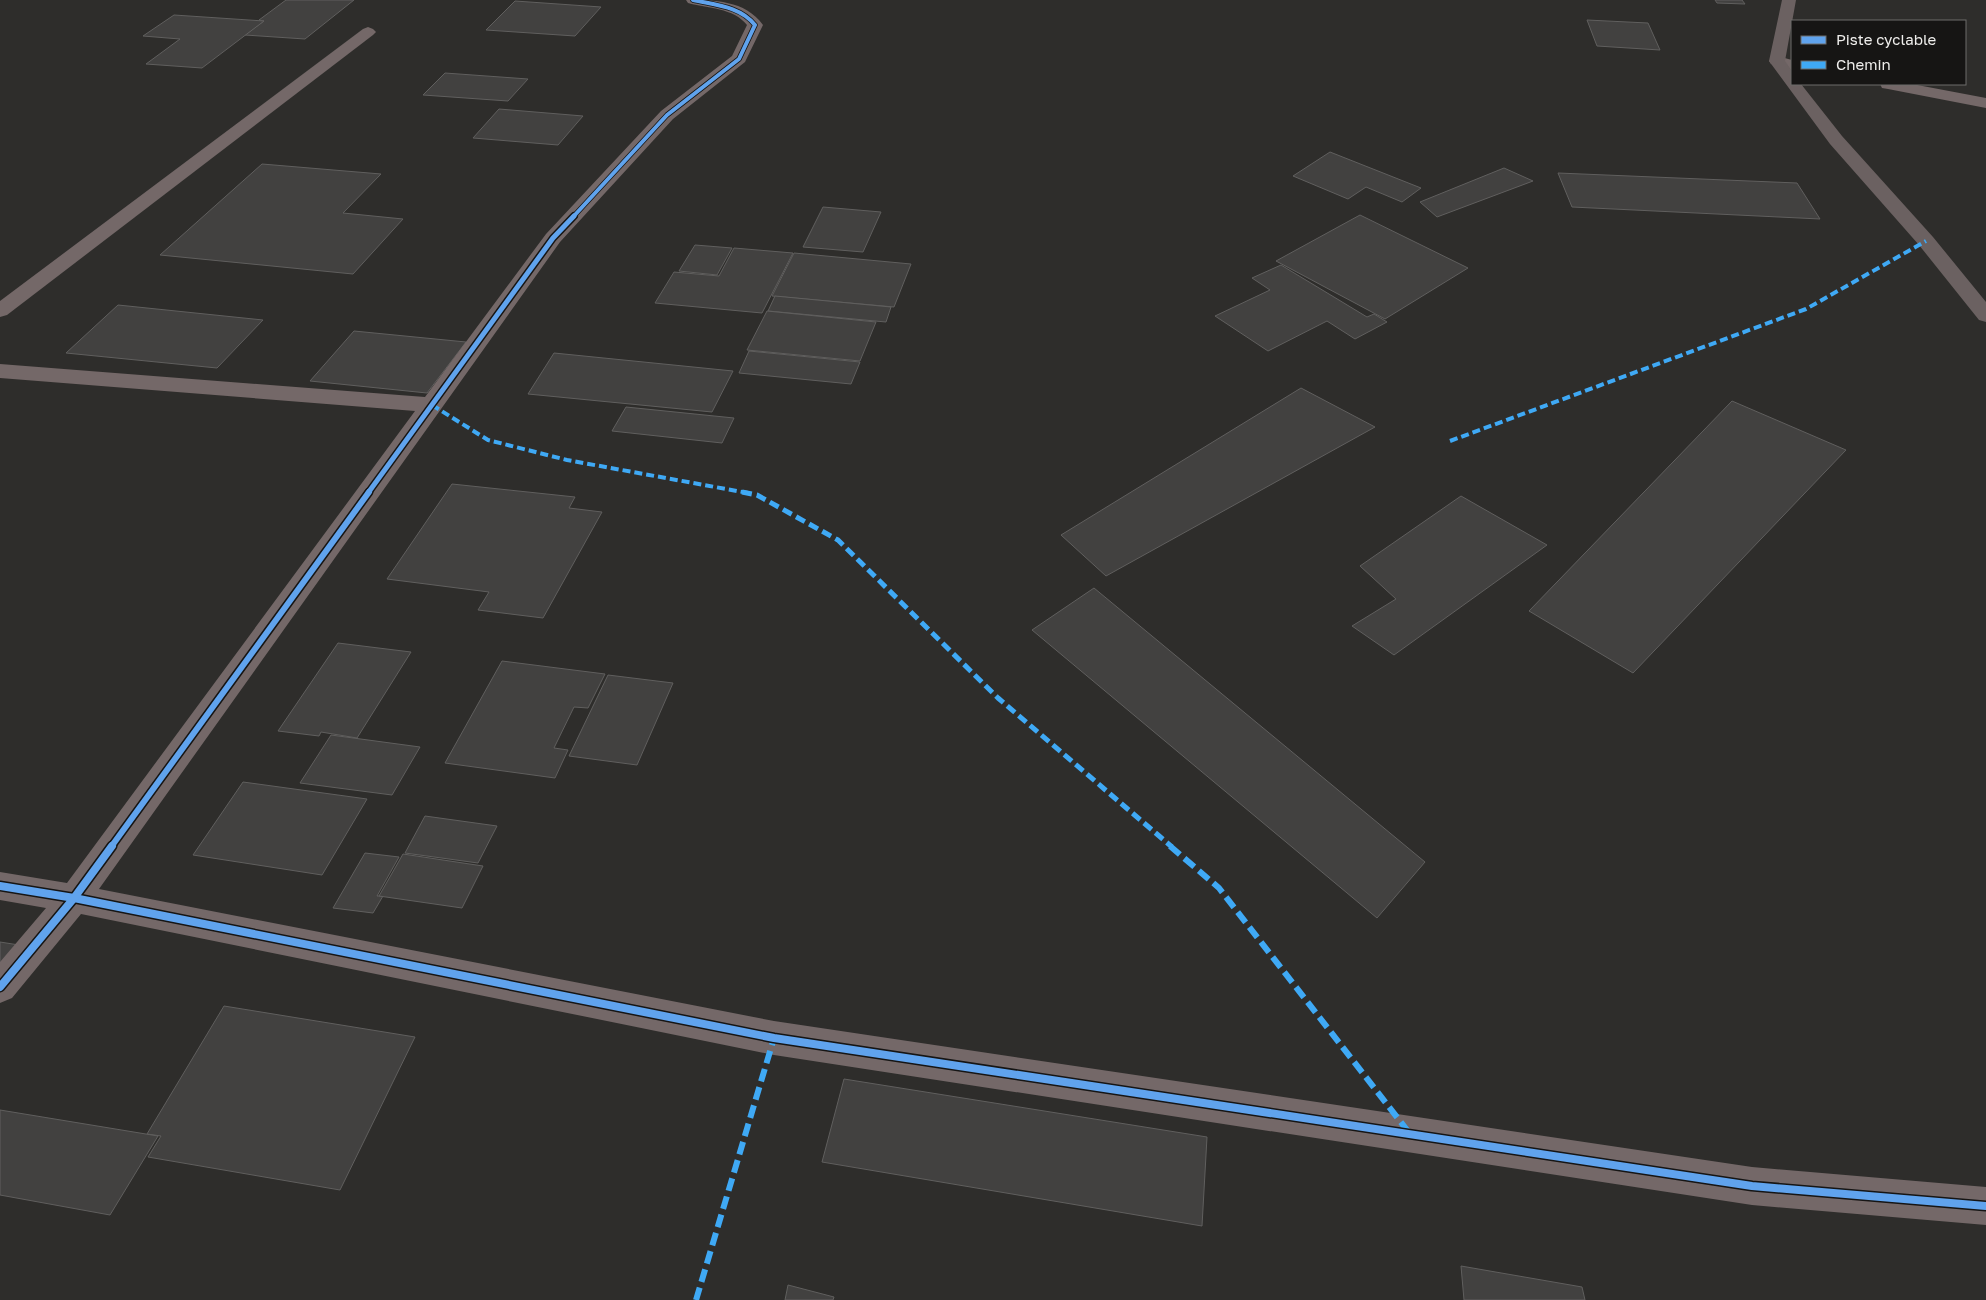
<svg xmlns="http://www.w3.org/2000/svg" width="1986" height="1300" font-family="'Golos Text',sans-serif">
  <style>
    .building { fill: #424140; stroke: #605f5e }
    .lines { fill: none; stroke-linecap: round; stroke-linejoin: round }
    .street { fill: #746868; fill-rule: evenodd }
    .secondary { fill: #6b6161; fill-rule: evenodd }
    .quiet-far2 { stroke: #3fa9f5; stroke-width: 4; stroke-dasharray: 8 4; stroke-linecap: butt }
    .quiet-far1 { stroke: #3fa9f5; stroke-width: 5; stroke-dasharray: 10 5; stroke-linecap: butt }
    .quiet { stroke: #3fa9f5; stroke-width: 6; stroke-dasharray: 13 6; stroke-linecap: butt }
    .cycleway-far3-casing { stroke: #161514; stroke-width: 5.5 }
    .cycleway-far2-casing { stroke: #161514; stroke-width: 8 }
    .cycleway-far1-casing { stroke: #161514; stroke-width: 9 }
    .cycleway-casing { stroke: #161514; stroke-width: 11 }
    .cycleway-far3 { stroke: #60a3ed; stroke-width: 4 }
    .cycleway-far2 { stroke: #60a3ed; stroke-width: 5 }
    .cycleway-far1 { stroke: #60a3ed; stroke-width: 6 }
    .cycleway { stroke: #60a3ed; stroke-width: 8 }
  </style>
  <rect width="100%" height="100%" fill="#2e2d2b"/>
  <g class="building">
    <polygon points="286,0 354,0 305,39 245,35 264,21 259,20"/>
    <polygon points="1715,0 1742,0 1745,4 1717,3"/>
    <polygon points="515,1 601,7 575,36 486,30"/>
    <polygon points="174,15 264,21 202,68 146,64 180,39 143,36"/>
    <polygon points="1587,20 1648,23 1660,50 1597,46"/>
    <polygon points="445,73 528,79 508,101 423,95"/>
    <polygon points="499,109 583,116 558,145 473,138"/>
    <polygon points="1330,152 1421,188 1402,202 1366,187 1348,199 1293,176"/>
    <polygon points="262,164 381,174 343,213 403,219 353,274 160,255"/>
    <polygon points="1504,168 1533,181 1437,217 1420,202"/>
    <polygon points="1558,173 1797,183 1820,219 1572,207"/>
    <polygon points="823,207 881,212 863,252 803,247"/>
    <polygon points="1360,215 1468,268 1385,319 1276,261"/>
    <polygon points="695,245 732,248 717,275 679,271"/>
    <polygon points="734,248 793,253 762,313 655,303 674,272 719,276"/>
    <polygon points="794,253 911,264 894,307 772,296"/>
    <polygon points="1281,265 1367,317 1374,314 1387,322 1355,339 1327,321 1268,351 1215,316 1270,290 1252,278"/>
    <polygon points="775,296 891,307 886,322 768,311"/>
    <polygon points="118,305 263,320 217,368 66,353"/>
    <polygon points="767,311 876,322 860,361 747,350"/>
    <polygon points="354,331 466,342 427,393 310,381"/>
    <polygon points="749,351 860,362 851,384 739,373"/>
    <polygon points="554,353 733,371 712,412 528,394"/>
    <polygon points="1301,388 1375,427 1106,576 1061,535"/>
    <polygon points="1732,401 1846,450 1633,673 1529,611"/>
    <polygon points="626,407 734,418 722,443 612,431"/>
    <polygon points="452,484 575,497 569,508 602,512 543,618 478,610 489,592 387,579"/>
    <polygon points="1461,496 1547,545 1394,655 1352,626 1396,599 1360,566"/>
    <polygon points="1094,588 1425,862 1377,918 1032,630"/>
    <polygon points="338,643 411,652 357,738 321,732 319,736 278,731"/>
    <polygon points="502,661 605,674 588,708 574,707 554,748 568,750 555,778 445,763"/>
    <polygon points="608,675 673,683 637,765 569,756"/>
    <polygon points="331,735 420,747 392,795 300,783"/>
    <polygon points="243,782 367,799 322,875 193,855"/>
    <polygon points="425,816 497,826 478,863 405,853"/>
    <polygon points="365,853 399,857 377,896 383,896 373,913 333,908"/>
    <polygon points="403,854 483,866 462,908 379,896"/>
    <polygon points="0,942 19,945 0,971"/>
    <polygon points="224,1006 415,1037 340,1190 148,1157 161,1136 147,1134"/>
    <polygon points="844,1079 1207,1137 1202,1226 822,1162"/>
    <polygon points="0,1110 158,1136 110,1215 0,1195"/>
    <polygon points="1461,1266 1582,1287 1585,1300 1464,1300"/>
    <polygon points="788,1285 834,1297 833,1300 785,1300"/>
  </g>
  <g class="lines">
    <g class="street">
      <path d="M686,0C714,0 745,0 763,25L745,62L673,119L560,242L99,889L774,1021L1752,1167L1986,1187V1225L1752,1205L774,1055L81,914L12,998L0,1003V962L46,908L0,900V872L67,883L415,411L0,378V364L425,397L546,234L661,111L732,56L747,25C734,8 707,8 688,3Z"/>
      <polygon points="368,27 373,29 376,32 373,35 7,315 0,317 0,301 363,29"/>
      <polygon points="1777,56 1792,60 1792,70 1771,64 1769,61 1771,58"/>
      <polygon points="1880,84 1912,84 1986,98 1986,108 1888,89 1882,88"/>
    </g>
    <polygon class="secondary" points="1782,0 1796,0 1785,61 1792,71 1792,84 1801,84 1842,136 1933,237 1986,302 1986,322 1979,320 1919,245 1830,144 1769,61"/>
    <g class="quiet-far2">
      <polyline points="432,405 488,440 567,460 748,493"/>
      <polyline points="1450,441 1806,309 1926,241"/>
    </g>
    <polyline class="quiet-far1" points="742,492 757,495 838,540 998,698 1172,847"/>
    <g class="quiet">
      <polyline points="1170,846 1219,888 1410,1134"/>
      <polyline points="696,1300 774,1038"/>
    </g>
    <g class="cycleway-far3-casing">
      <path id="cycleway-far3" d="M573,217L667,115L739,59L755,25C740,6 715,5 693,0"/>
    </g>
    <g class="cycleway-far2-casing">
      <polyline id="cycleway-far2" points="368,493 553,238 574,216"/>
    </g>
    <g class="cycleway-far1-casing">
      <polyline id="cycleway-far1" points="111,847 369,492"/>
    </g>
    <g class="cycleway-casing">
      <g id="cycleway">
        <polyline points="0,886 74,898 774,1038 1752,1186 1986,1206"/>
        <polyline points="0,987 74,898 112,846"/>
      </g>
    </g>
    <use href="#cycleway-far3" class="cycleway-far3"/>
    <use href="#cycleway-far2" class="cycleway-far2"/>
    <use href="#cycleway-far1" class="cycleway-far1"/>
    <use href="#cycleway" class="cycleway"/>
  </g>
  <rect x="1791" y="20" width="175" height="65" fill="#161514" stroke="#6d6c6a"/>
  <rect x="1801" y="36" width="25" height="8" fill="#60a3ed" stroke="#6d6c6a"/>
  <text x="1836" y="45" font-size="15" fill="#efeeec">Piste cyclable</text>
  <rect x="1801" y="61" width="25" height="8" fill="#3fa9f5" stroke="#6d6c6a"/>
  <text x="1836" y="70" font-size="15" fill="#efeeec">Chemin</text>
</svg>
